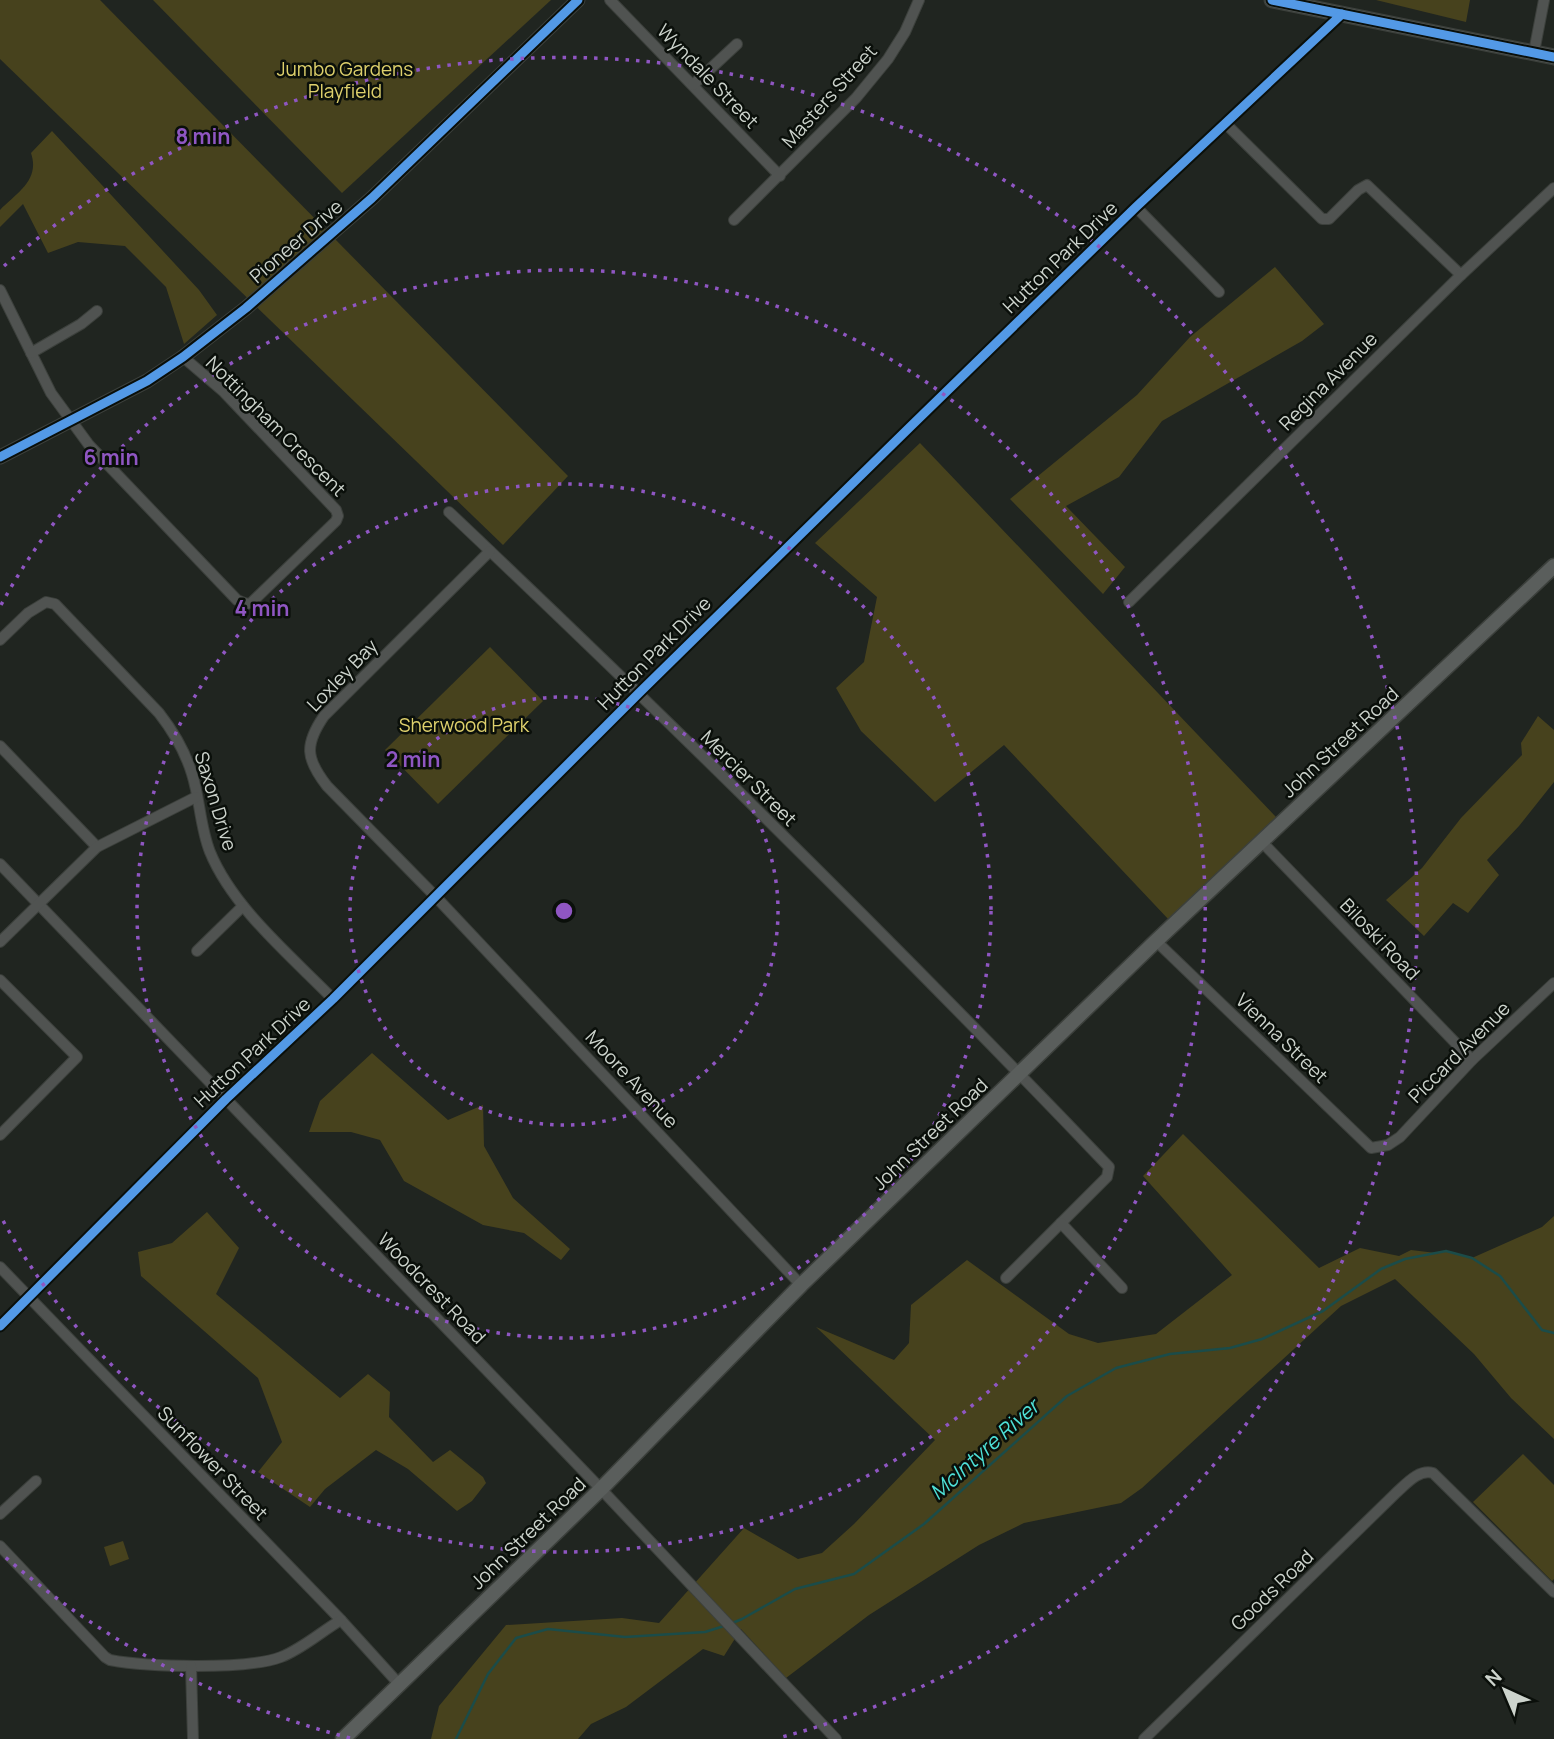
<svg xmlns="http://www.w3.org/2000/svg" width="1554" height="1739" font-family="Manrope,sans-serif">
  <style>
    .green { fill: #47421d }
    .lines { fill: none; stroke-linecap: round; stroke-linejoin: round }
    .stream { stroke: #1b4c49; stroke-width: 2.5 }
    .minor-casing { stroke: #3c403c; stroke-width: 12 }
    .tertiary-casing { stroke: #3c403c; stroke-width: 15 }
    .secondary-casing { stroke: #3c403c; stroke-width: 17 }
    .minor { stroke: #505351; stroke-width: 10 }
    .tertiary { stroke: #505351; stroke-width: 12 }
    .secondary { stroke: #5a5e5c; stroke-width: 14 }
    .cycleway-casing { stroke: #0a0f0a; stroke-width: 13 }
    .cycleway { stroke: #5399e6; stroke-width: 9 }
    .ring { fill: none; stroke: #8f56c2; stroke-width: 3.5; stroke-dasharray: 3.5 7 }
    .labels { text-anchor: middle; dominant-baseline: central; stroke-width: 5; stroke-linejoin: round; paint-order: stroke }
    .park-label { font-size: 19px; fill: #ded06c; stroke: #0a0f0a }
    .street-label { font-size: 19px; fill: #ccd3cc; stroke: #0a0f0a }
    .water-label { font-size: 21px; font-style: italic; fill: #4ee0d7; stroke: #0a0f0a }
    .centre { fill: #8f56c2; stroke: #0a0f0a; stroke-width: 3.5 }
    .ring-label { font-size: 21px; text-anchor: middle; font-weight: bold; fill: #8f56c2; stroke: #0a0f0a; stroke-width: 5; stroke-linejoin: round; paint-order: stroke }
  </style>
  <rect width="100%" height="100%" fill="#202520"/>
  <g class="green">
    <polygon points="0,0 100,0 568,476 503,545 0,59"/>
    <polygon points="153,0 551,0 342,193"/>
    <polygon points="1376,0 1470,0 1466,22"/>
    <path d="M52,131L199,290L217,315L184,344L166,287L125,246L78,242L48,253L23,204L0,227V210C18,192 40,180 31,153Z"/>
    <polygon points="1275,267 1324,324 1302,341 1162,421 1119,477 1066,506 1125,567 1103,594 1010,499 1137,395 1190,337"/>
    <polygon points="920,443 1276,817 1170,921 1004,745 935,802 861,731 836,688 864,662 877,597 815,543"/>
    <polygon points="490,647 543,701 438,804 385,750"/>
    <polygon points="1538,716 1554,730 1554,782 1519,826 1487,860 1499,875 1468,913 1453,903 1424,936 1386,900 1422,868 1461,818 1522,755 1521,743"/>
    <polygon points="372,1053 448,1120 483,1105 484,1146 513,1198 570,1249 561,1260 524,1233 483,1225 404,1181 380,1140 351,1132 309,1132 320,1101"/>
    <polygon points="1183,1134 1319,1268 1360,1248 1399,1256 1411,1250 1436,1253 1446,1251 1472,1258 1542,1227 1554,1216 1554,1439 1511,1398 1474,1354 1395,1279 1341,1306 1142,1488 1121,1503 1024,1523 979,1545 869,1615 786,1678 741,1629 724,1656 703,1649 626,1707 591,1724 578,1739 431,1739 439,1706 506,1625 622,1618 659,1623 744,1528 798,1559 822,1553 854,1524 935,1440 816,1327 894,1360 909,1343 911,1305 967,1260 1069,1334 1098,1343 1156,1334 1232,1275 1143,1176"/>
    <polygon points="207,1212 239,1248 216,1294 340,1398 368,1374 390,1392 389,1417 433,1462 450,1450 483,1477 486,1483 472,1501 457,1511 408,1469 376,1450 325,1489 310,1507 258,1472 282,1442 258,1378 141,1276 138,1252 172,1243"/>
    <polygon points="1523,1454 1554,1485 1554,1579 1552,1581 1473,1502"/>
    <polygon points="123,1541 129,1559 110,1566 104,1547"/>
  </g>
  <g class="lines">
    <g class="stream">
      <polyline points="730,1624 742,1619 795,1589 854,1574 924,1524 1067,1396 1116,1368 1170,1354 1230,1348 1262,1339 1323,1311 1381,1269 1405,1259 1446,1251 1472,1258 1500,1276 1542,1330 1554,1333"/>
      <polyline points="456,1739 488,1674 516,1638 548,1629 625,1637 705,1632 724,1626"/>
    </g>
    <g class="minor-casing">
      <g id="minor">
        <polyline points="610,0 780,176"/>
        <polyline points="1534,52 1544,0"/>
        <polyline points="693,85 737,44"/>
        <polyline points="1225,123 1322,219 1329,219 1358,190 1367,185 1461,275"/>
        <polyline points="1136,207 1219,292"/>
        <polyline points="734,220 856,98 888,59 905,32 919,0"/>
        <polyline points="0,290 51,393 89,445 237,600 247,604 251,603 336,521 338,516 336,510 224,392 183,357"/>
        <polyline points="31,353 81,324 97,311"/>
        <path d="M449,512C674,725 895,943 1109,1167L1107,1177L1006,1278"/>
        <path d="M490,551L324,716C304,745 306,759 327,786L436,897L801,1285"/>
        <polyline points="1129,602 1461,275 1554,188"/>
        <path d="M0,640L28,613L46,602L55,604L159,713C173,731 185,751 192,774C200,799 200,827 210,852C233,908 291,956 333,999"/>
        <polyline points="0,746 97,847"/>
        <polyline points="1262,842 1472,1060"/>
        <polyline points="0,864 601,1489 836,1739"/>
        <polyline points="1156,941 1371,1148 1388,1145 1400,1137 1472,1060 1554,983"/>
        <polyline points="0,942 97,847 196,797"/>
        <polyline points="197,951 243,906"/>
        <polyline points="0,980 77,1057 0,1135"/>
        <polyline points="1061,1223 1122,1288"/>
        <polyline points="0,1267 341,1620 399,1684"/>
        <polyline points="0,1326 226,1099 333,999 639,693 910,427 1136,207 1342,14"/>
        <polyline points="0,1514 36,1481"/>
        <path d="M0,1546L105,1657L110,1660C147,1667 247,1670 281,1657C302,1649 322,1631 341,1620"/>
        <polyline points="191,1666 193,1739"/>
        <path d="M1144,1739L1397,1492C1407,1483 1419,1469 1433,1473L1554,1592"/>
      </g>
    </g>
    <g class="tertiary-casing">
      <polyline id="tertiary" points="0,457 147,381 183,357 246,308 372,198 578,0"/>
    </g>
    <g class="secondary-casing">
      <g id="secondary">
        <polyline points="1272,0 1554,57"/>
        <polyline points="343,1739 601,1489 801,1285 1156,941 1554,566"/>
      </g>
    </g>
    <use href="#minor" class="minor"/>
    <use href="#tertiary" class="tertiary"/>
    <use href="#secondary" class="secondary"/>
    <g class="cycleway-casing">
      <g id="cycleway">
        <polyline points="1272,0 1554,57"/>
        <polyline points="0,457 147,381 183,357 246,308 372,198 578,0"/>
        <polyline points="0,1326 226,1099 333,999 639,693 910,427 1136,207 1342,14"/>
      </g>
    </g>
    <use href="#cycleway" class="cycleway"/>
  </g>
  <g class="ring">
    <circle cx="564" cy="911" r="214"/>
    <circle cx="564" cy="911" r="427"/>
    <path d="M1 605A641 641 0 1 1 1 1217"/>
    <path d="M350 1738A854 854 0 0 1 4 1556M4 266A854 854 0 1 1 778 1738"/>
  </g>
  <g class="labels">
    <g class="park-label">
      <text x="345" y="69">Jumbo Gardens<tspan x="345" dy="22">Playfield</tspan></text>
      <text x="464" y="725">Sherwood Park</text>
    </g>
    <g class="street-label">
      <text transform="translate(708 76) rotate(46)">Wyndale Street</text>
      <text transform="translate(829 96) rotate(-48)">Masters Street</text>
      <text transform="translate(296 241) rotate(-41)">Pioneer Drive</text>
      <text transform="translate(1060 257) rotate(-44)">Hutton Park Drive</text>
      <text transform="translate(1328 381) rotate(-45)">Regina Avenue</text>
      <text transform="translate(276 426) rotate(45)">Nottingham Crescent</text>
      <text transform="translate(654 653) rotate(-45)">Hutton Park Drive</text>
      <text transform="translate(342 675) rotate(-46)">Loxley Bay</text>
      <text transform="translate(1340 742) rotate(-43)">John Street Road</text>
      <text transform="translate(749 778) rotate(45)">Mercier Street</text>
      <text transform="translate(216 801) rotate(73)">Saxon Drive</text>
      <text transform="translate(1380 939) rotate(46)">Biloski Road</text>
      <text transform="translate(1282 1038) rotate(44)">Vienna Street</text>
      <text transform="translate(252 1052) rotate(-43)">Hutton Park Drive</text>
      <text transform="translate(1459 1052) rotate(-45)">Piccard Avenue</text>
      <text transform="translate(632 1079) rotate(47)">Moore Avenue</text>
      <text transform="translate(930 1134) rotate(-44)">John Street Road</text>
      <text transform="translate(432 1288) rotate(46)">Woodcrest Road</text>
      <text transform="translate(213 1463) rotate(46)">Sunflower Street</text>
      <text transform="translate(528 1533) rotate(-44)">John Street Road</text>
      <text transform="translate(1272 1590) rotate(-44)">Goods Road</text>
    </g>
    <g class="water-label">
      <text transform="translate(984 1449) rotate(-42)">McIntyre River</text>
    </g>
  </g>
  <circle cx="564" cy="911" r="10" class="centre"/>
  <g class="ring-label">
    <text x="203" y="144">8 min</text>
    <text x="111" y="465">6 min</text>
    <text x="262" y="616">4 min</text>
    <text x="413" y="767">2 min</text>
  </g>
  <g transform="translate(1505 1690) rotate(316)" stroke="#0a0f0a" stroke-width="5" paint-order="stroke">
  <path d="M0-5L12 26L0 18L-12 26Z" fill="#ccd3cc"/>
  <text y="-10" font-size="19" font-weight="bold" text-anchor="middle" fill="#ccd3cc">N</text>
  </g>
</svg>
